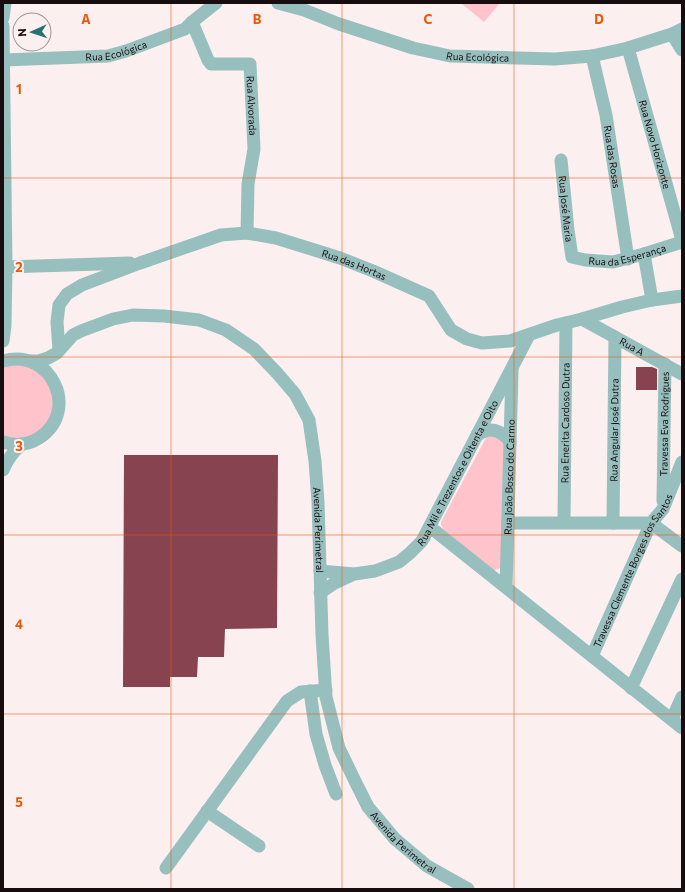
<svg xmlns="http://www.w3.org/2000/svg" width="685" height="892" font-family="Commissioner,sans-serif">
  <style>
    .green { fill: #fec3cb }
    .building { fill: #884350 }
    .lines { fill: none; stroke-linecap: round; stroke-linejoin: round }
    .minor { stroke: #97bfbe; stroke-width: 13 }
    .grid { fill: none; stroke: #e8590c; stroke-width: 1; stroke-opacity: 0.55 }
    .labels { text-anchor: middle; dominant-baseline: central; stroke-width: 4; stroke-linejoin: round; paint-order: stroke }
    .street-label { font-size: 10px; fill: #170c0e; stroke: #fceff0 }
    .grid-label { font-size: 13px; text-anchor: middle; font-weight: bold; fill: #e8590c; stroke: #fceff0; stroke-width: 4; stroke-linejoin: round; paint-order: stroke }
  </style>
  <rect width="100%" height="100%" fill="#fceff0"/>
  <g class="green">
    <polygon points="461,3 500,3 484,22"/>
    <polygon points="3,365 31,365 50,381 55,406 44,429 22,440 3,437"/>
    <path d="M495,435L504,443L502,566C499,569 497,570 492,570L444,530L441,525V522L486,438L489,436Z"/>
  </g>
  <g class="building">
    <polygon points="636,367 652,367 657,369 657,390 636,390"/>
    <polygon points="124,455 278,455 277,628 225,629 224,657 198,657 197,677 170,677 170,687 123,687"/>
  </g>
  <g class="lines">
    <g class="minor">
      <path id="s1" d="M278,3L304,10L339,24L413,48L450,56L555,59L592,56L628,48L672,34L682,29"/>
      <polyline points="3,18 5,3"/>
      <path id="s2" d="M192,22L208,60L211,64H250L254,149L248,184L247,233"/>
      <polyline points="3,26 6,267 5,326 3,341"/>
      <polyline points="672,34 682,50"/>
      <path id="s3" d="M628,48L682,240"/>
      <path id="s4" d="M592,56L606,115L628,259"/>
      <path id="s5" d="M4,60L108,56L126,51L185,29L192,22L216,3"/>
      <path id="s6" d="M561,160L568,230L572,257L585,260L613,262L644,254L682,242"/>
      <polyline points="644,254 652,300"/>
      <polyline points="6,267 130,263"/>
      <path id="s7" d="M582,319L682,374"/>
      <path id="s8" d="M59,350L57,322L59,305L67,294L82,285L140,263L221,235L247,233L276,238L340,258L373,271L429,296L451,330L467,339L482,343L510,341L557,325L582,319L622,307L652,300L682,296"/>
      <path d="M3,361C51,347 81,411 39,438C28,445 15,446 3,442"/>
      <path id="s9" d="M30,361H39L48,358L57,353L73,335L81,331L113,319L133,315L164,316L199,320L226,330L254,349L277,373L295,394L309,420L315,461L318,502L322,635L326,697L339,748L354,779L368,807L395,839L427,866L468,889"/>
      <path d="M477,435C481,433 486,430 490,430C498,430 506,435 510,442"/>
      <path d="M3,470C8,459 12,453 22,444"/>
      <path id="s10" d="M663,501L665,364"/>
      <path id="s11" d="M564,522L566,323"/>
      <polyline points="508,523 651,523 682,546"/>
      <path id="s12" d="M613,523L615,337"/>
      <polyline points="430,527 682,728"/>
      <path id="s13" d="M320,571L354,574L375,571L399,562L410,553L422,541L529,335"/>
      <path id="s14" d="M506,587L512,371"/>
      <polyline points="320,593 333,584 352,575"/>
      <path id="s15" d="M592,656L651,523L663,509L682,462"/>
      <polyline points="631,688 682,579"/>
      <polyline points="310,691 316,734 325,765 336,794"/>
      <polyline points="672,719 682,697"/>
      <polyline points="207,811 259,846"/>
      <polyline points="166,868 287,701 301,692 326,690"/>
    </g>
  </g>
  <path class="grid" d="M171,3V889M342,3V889M514,3V889M3,178H682M3,357H682M3,535H682M3,714H682"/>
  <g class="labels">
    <g class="street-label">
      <text stroke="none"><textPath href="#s5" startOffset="113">Rua Ecológica</textPath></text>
      <text stroke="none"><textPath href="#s1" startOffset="208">Rua Ecológica</textPath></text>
      <text stroke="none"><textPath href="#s2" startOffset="127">Rua Alvorada</textPath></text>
      <text stroke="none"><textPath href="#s3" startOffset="100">Rua Novo Horizonte</textPath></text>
      <text stroke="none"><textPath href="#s4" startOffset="103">Rua das Rosas</textPath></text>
      <text stroke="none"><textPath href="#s6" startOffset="49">Rua José Maria</textPath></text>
      <text stroke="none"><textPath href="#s6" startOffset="154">Rua da Esperança</textPath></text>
      <text stroke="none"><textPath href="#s8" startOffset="362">Rua das Hortas</textPath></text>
      <text stroke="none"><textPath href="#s7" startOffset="57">Rua A</textPath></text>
      <text stroke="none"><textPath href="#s11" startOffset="99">Rua Enerita Cardoso Dutra</textPath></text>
      <text stroke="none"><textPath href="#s10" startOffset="77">Travessa Eva Rodrigues</textPath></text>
      <text stroke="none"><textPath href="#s12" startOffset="93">Rua Angular José Dutra</textPath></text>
      <text stroke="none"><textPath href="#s13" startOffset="189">Rua Mil e Trezentos e Oitenta e Oito</textPath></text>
      <text stroke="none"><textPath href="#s14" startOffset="110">Rua João Bosco do Carmo</textPath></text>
      <text stroke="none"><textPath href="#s9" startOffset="446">Avenida Perimetral</textPath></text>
      <text stroke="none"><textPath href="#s15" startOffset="95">Travessa Clemente Borges dos Santos</textPath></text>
      <text stroke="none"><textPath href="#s9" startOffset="782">Avenida Perimetral</textPath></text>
    </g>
  </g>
  <g class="grid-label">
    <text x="86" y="24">A</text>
    <text x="257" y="24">B</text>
    <text x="428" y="24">C</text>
    <text x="599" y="24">D</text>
    <text x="19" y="94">1</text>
    <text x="19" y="272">2</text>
    <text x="19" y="451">3</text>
    <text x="19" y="629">4</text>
    <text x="19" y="807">5</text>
  </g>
  <rect width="685" height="892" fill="none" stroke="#170c0e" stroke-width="8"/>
  <g transform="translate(32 32) rotate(267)"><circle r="19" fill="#fceff0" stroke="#a09496"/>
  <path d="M0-3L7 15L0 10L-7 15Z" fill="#277270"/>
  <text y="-6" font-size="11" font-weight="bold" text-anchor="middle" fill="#170c0e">N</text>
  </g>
</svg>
